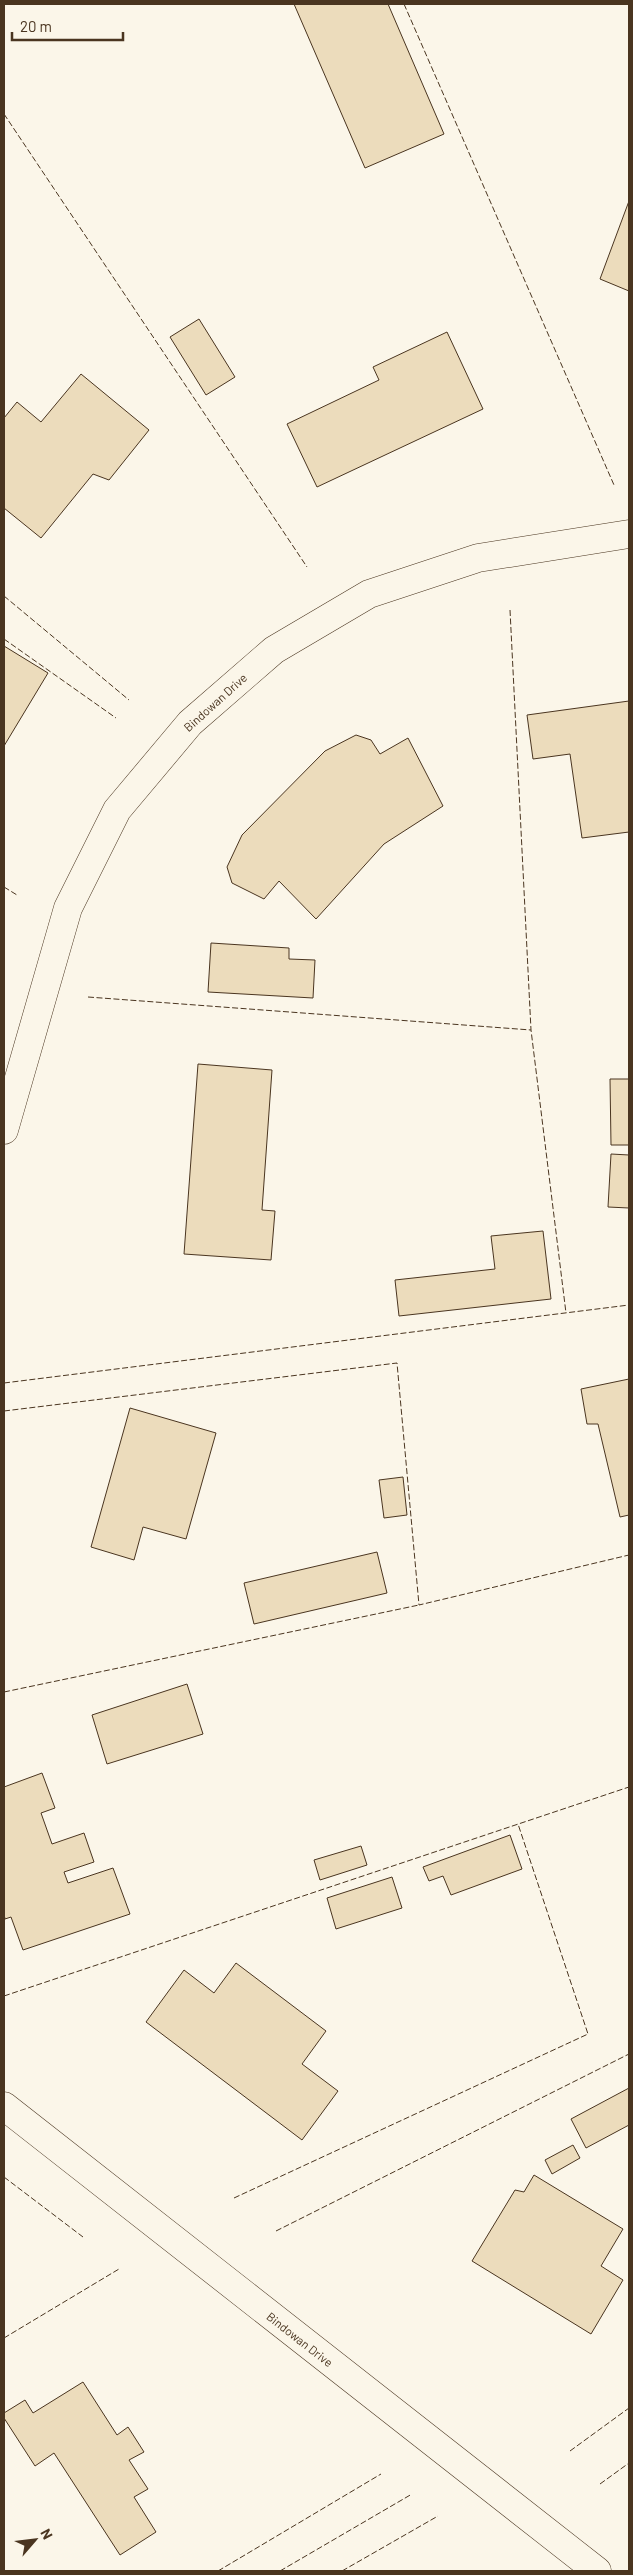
<svg xmlns="http://www.w3.org/2000/svg" width="633" height="2575" font-family="Barlow,sans-serif">
  <style>
    .building { fill: #ecdcbc; stroke: #4a3520 }
    .lines { fill: none; stroke-linecap: round; stroke-linejoin: round }
    .street-casing { stroke: #4a3520; stroke-width: 29 }
    .street { stroke: #fbf6e9; stroke-width: 28 }
    .fence { stroke: #4a3520; stroke-width: 1; stroke-dasharray: 6 2.5; stroke-linecap: butt }
    .labels { text-anchor: middle; dominant-baseline: central; stroke-width: 4; stroke-linejoin: round; paint-order: stroke }
    .street-label { font-size: 12px; fill: #4a3520; stroke: #fbf6e9 }
  </style>
  <rect width="100%" height="100%" fill="#fbf6e9"/>
  <g class="building">
    <polygon points="294,4 388,4 444,134 365,168"/>
    <polygon points="629,201 629,291 600,279"/>
    <polygon points="199,319 235,377 206,395 170,337"/>
    <polygon points="447,332 483,409 317,487 287,424 379,380 373,367"/>
    <polygon points="81,374 149,430 109,480 93,474 41,538 4,508 4,418 17,402 41,422"/>
    <polygon points="4,646 48,673 4,746"/>
    <polygon points="629,701 629,832 582,838 570,754 533,759 527,715"/>
    <polygon points="356,735 371,740 380,754 408,738 443,806 384,844 316,919 279,881 264,899 232,883 227,867 242,835 325,751"/>
    <polygon points="211,943 289,948 289,959 315,960 313,998 208,992"/>
    <polygon points="198,1064 272,1070 262,1210 275,1211 271,1260 184,1254"/>
    <polygon points="610,1079 629,1079 629,1145 611,1145"/>
    <polygon points="611,1154 629,1155 629,1208 608,1207"/>
    <polygon points="543,1231 551,1299 399,1316 395,1280 495,1269 491,1236"/>
    <polygon points="629,1379 629,1515 620,1517 598,1424 587,1424 581,1389"/>
    <polygon points="130,1408 216,1433 186,1539 143,1527 134,1560 91,1547"/>
    <polygon points="403,1477 407,1515 384,1518 379,1480"/>
    <polygon points="377,1552 387,1593 254,1624 244,1583"/>
    <polygon points="187,1684 203,1734 107,1764 92,1715"/>
    <polygon points="42,1773 55,1808 41,1813 52,1844 84,1833 94,1862 64,1872 68,1883 113,1868 130,1914 23,1950 11,1917 5,1919 4,1914 4,1787"/>
    <polygon points="510,1835 522,1869 451,1895 443,1876 429,1881 423,1867"/>
    <polygon points="361,1846 367,1865 320,1880 314,1860"/>
    <polygon points="392,1877 402,1908 336,1929 327,1898"/>
    <polygon points="236,1963 326,2031 302,2064 338,2091 302,2140 146,2022 184,1970 214,1993"/>
    <polygon points="629,2088 629,2125 586,2148 571,2119"/>
    <polygon points="573,2145 580,2158 552,2174 545,2160"/>
    <polygon points="534,2175 623,2229 601,2266 623,2280 591,2334 472,2261 515,2190 524,2192"/>
    <polygon points="83,2382 117,2435 128,2427 144,2452 129,2460 148,2489 134,2497 156,2532 120,2555 54,2453 35,2466 4,2418 4,2413 25,2400 33,2413"/>
  </g>
  <g class="lines">
    <g class="street-casing">
      <g id="street">
        <polyline points="4,1130 68,908 117,810 190,723 274,650 369,594 478,558 629,534"/>
        <polyline points="4,2106 597,2571"/>
      </g>
    </g>
    <use href="#street" class="street"/>
    <g class="fence">
      <polyline points="404,4 614,485"/>
      <polyline points="4,114 307,567"/>
      <polyline points="4,596 129,700"/>
      <polyline points="510,610 531,1030 566,1313"/>
      <polyline points="4,639 116,718"/>
      <polyline points="4,887 17,895"/>
      <polyline points="88,997 531,1030"/>
      <polyline points="4,1383 629,1305"/>
      <polyline points="4,1411 397,1363 419,1605 629,1555"/>
      <polyline points="4,1692 419,1605"/>
      <polyline points="4,1996 629,1787"/>
      <polyline points="4,2177 83,2237"/>
      <polyline points="234,2198 588,2034 518,1824"/>
      <polyline points="276,2231 629,2054"/>
      <polyline points="4,2338 119,2269"/>
      <polyline points="570,2451 629,2408"/>
      <polyline points="600,2484 629,2463"/>
      <polyline points="218,2571 381,2474"/>
      <polyline points="280,2571 412,2494"/>
      <polyline points="342,2571 438,2516"/>
    </g>
  </g>
  <g class="labels">
    <g class="street-label">
      <text transform="translate(215 702) rotate(-42)">Bindowan Drive</text>
      <text transform="translate(300 2339) rotate(38)">Bindowan Drive</text>
    </g>
  </g>
  <rect width="633" height="2575" fill="none" stroke="#4a3520" stroke-width="10"/>
  <g transform="translate(35 2540) rotate(62)" stroke="#fbf6e9" stroke-width="4" paint-order="stroke">
  <path d="M0-4L9 19L0 12L-9 19Z" fill="#4a3520"/>
  <text y="-8" font-size="14" font-weight="bold" text-anchor="middle" fill="#4a3520">N</text>
  </g>
  <path d="M12 32v8h111v-8" fill="none" stroke="#4a3520" stroke-width="2.5"/>
  <text x="20" y="32" font-size="15" fill="#4a3520" stroke="#fbf6e9" stroke-width="4" paint-order="stroke">20 m</text>
</svg>
